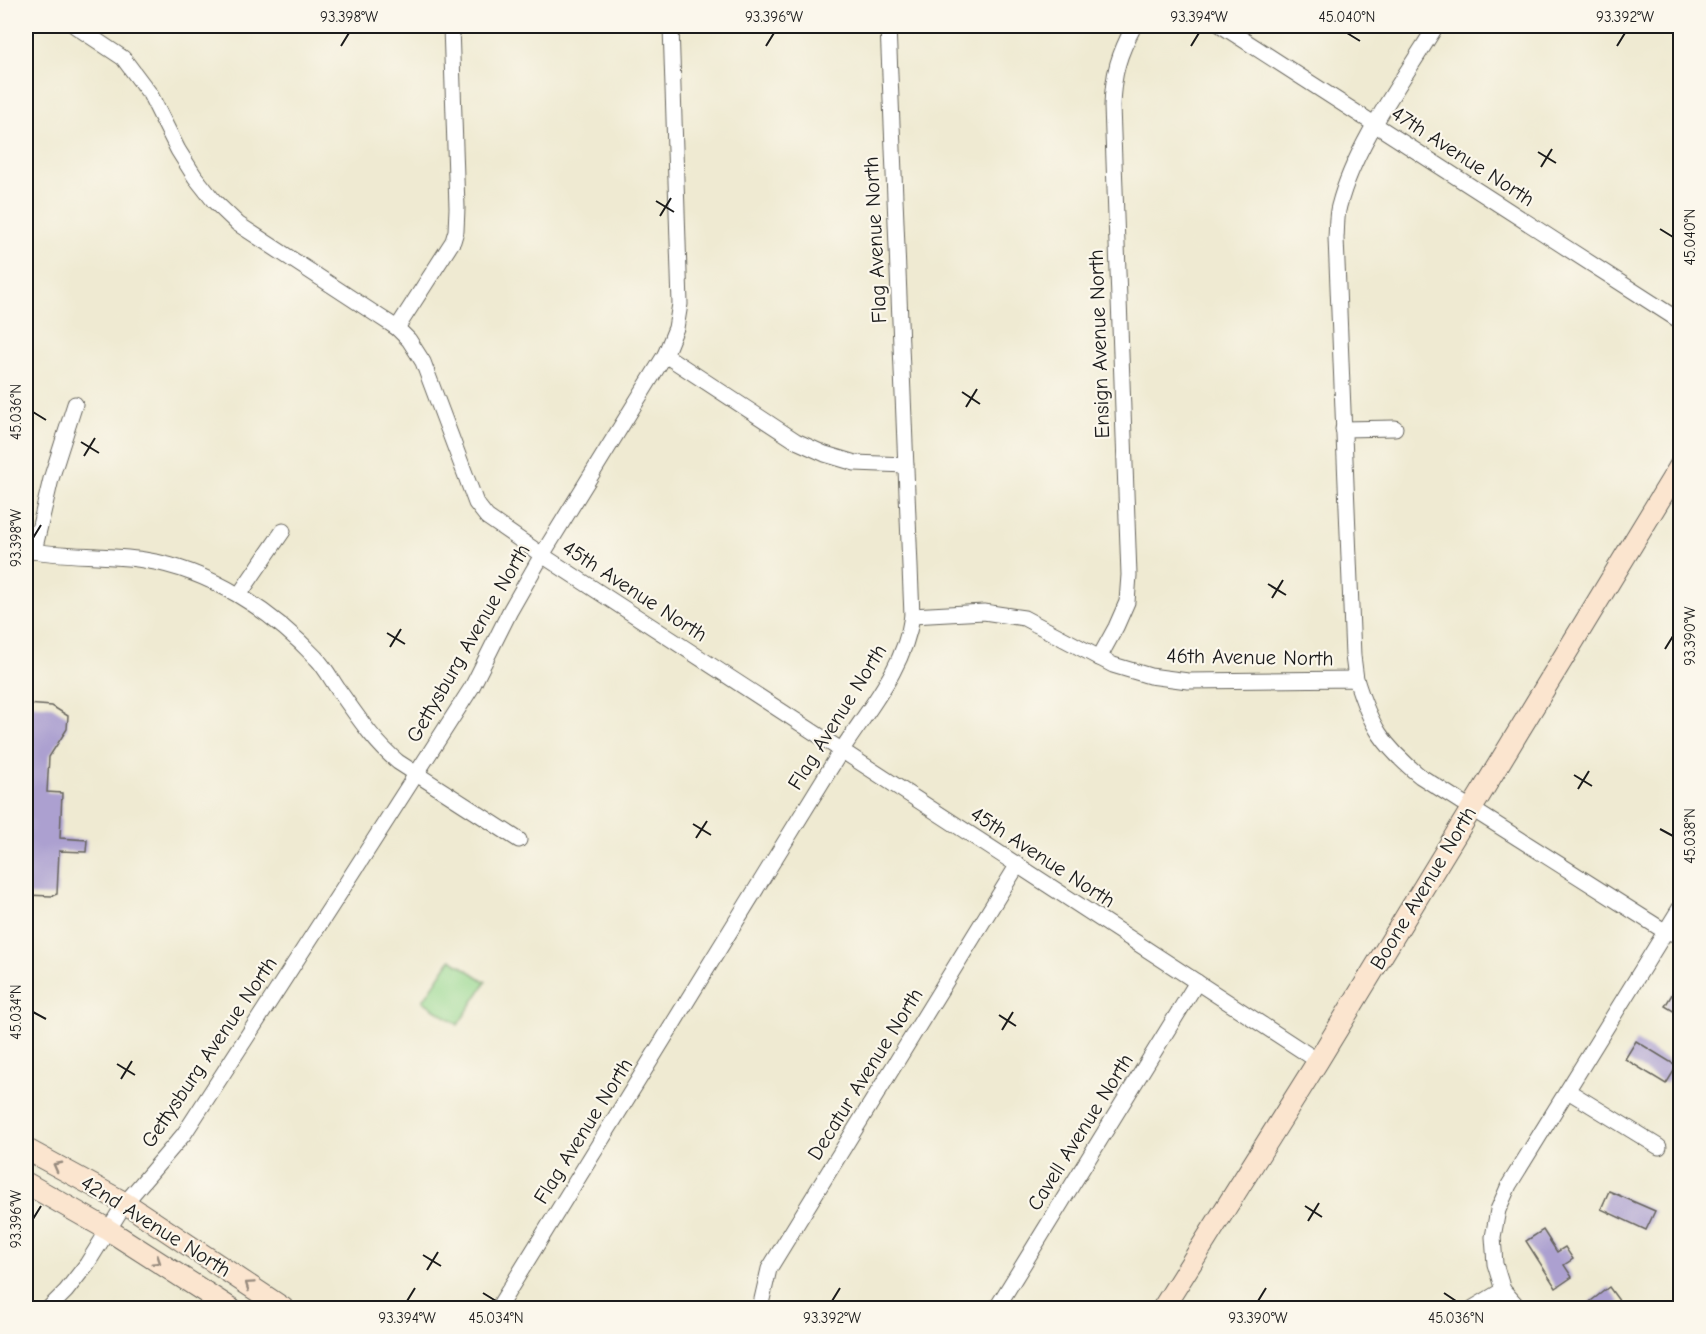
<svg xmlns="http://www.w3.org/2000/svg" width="1706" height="1334" font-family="'Comic Neue',sans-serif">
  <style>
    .green { fill: #96d78e; stroke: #597a55; stroke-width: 1.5 }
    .building { fill: #aca0d0 }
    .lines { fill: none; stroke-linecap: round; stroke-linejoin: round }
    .street-casing { stroke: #66645c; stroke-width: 17 }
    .secondary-casing { stroke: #66645c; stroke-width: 23 }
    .street { stroke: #fff; stroke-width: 15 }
    .secondary { stroke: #fbe5cf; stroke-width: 21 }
    .oneway { stroke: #978b7e }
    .ticks { fill: none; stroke: #1c1c1c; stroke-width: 2 }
    .labels { text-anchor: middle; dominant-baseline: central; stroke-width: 4.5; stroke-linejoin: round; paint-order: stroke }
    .street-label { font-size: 21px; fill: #1c1c1c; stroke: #fbf7ec }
    .neatline { fill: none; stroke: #1c1c1c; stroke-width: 2 }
    .ticks-label { font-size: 15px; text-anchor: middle; fill: #1c1c1c }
  </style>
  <rect width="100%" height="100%" fill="#fbf7ec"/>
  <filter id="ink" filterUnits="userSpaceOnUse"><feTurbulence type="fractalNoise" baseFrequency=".0167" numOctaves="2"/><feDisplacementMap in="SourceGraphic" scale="12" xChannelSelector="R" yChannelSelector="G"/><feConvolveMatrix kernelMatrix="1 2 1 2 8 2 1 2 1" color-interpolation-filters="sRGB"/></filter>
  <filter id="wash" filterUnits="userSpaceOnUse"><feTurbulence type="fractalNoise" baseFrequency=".008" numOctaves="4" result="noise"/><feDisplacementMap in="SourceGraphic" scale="24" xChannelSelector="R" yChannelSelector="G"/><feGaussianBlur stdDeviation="1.35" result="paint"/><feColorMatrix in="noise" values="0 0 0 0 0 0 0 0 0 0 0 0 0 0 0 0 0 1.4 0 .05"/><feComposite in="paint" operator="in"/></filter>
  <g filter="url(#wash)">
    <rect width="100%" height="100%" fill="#efead2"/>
    <polygon class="green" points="451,959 486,982 458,1025 423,1001"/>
    <g id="blocks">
      <g class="building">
        <polygon points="26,704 52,706 68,716 67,729 49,757 47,792 62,793 60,838 87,840 86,852 59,851 57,894 52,896 26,895"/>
        <polygon points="1680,981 1680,1015 1665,1006"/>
        <polygon points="1636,1041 1677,1066 1666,1084 1625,1059"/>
        <polygon points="1609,1191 1655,1211 1646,1230 1601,1209"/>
        <polygon points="1543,1230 1557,1252 1565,1247 1573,1259 1564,1265 1572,1277 1556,1288 1526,1241"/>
        <polygon points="1609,1287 1620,1302 1611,1308 1582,1308"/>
      </g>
    </g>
  </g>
  <g filter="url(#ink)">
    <use href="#blocks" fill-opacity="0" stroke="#66645c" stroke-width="1.5"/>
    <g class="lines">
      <g class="street-casing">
        <g id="street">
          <polyline points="75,26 123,58 150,94 178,150 195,177 214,201 238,224 380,317 397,328 409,340 423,362 476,503 487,517 542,555 1318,1061"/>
          <polyline points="1222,26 1680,321"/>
          <polyline points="397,328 453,241 456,231 457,208 451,26"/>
          <polyline points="665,355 796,441 825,454 855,463 906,465"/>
          <polyline points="1343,429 1395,428"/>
          <path d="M26,550C64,557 105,554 144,560C210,570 272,611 316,658C326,668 332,681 340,692C358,717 374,742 398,762L519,840"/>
          <polyline points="34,551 51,479 75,404"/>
          <polyline points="239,595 283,531"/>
          <path d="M912,616L984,612L1024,618L1113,665L1150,676L1188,681L1356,679C1370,725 1383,746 1420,776L1666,932L1680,935"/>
          <path d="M1099,658L1116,627L1127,602L1129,575L1112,106C1113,73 1119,54 1134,26"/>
          <path d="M1356,679L1353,656L1336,238C1337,227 1336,216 1339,206C1355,144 1403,80 1436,26"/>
          <polyline points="1568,1091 1659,1147"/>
          <polyline points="999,1304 1197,982"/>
          <polyline points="49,1308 66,1291 87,1264 125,1203 184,1134 347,882 472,687 510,611 542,555 665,355 676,328 680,304 671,26"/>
          <path d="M498,1308L841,751C869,708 905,667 912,616L888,26"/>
          <polyline points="760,1308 769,1269 1017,866"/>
          <polyline points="1473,1308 1503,1290"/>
          <polyline points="1519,1308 1503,1290 1495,1264 1493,1237 1498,1210 1509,1185 1680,908"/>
        </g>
      </g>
      <g class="secondary-casing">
        <g id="secondary">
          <polyline points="26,1149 125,1203 283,1308"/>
          <polyline points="26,1183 107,1229 230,1308"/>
          <polyline points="1163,1308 1318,1061 1680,466"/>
        </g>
      </g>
      <use href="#street" class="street"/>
      <use href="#secondary" class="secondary"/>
    </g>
    <defs><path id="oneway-chevron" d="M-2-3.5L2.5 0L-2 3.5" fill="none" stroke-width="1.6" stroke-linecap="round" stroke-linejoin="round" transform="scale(1.5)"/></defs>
    <g class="oneway">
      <use href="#oneway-chevron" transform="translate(57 1166) rotate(-152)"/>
      <use href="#oneway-chevron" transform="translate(157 1261) rotate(33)"/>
      <use href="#oneway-chevron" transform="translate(249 1285) rotate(-146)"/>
    </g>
  </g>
  <path class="ticks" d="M1347,33L1360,41M341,46L349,33M766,46L774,33M1191,46L1199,33M1617,46L1625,33M1538,152L1556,163M1541,167L1552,149M656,201L674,212M660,216L671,198M1660,229L1673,237M962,392L980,404M966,407L977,389M33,412L46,420M81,442L99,453M84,456L95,438M33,538L41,525M1268,584L1286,595M1272,598L1283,580M387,633L405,644M390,647L401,629M1665,649L1673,636M1574,775L1592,786M1578,789L1589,771M693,824L711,835M1660,829L1673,836M696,838L707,821M33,1012L46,1019M999,1015L1016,1026M1002,1030L1013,1012M117,1064L135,1075M121,1079L132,1061M1305,1206L1322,1217M33,1219L41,1206M1308,1221L1319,1203M423,1255L441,1266M427,1270L438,1252M483,1293L496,1301M1444,1293L1456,1301M407,1301L415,1288M832,1301L840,1288M1258,1301L1266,1288"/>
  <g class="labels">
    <g class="street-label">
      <text transform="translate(1463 156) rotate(33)">47th Avenue North</text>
      <text transform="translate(875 240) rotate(-93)">Flag Avenue North</text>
      <text transform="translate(1099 344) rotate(-92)">Ensign Avenue North</text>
      <text transform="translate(635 591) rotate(33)">45th Avenue North</text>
      <text transform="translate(468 643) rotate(-60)">Gettysburg Avenue North</text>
      <text transform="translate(1250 657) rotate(1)">46th Avenue North</text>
      <text transform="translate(837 717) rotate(-58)">Flag Avenue North</text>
      <text transform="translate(1043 857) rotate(33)">45th Avenue North</text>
      <text transform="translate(1423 888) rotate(-59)">Boone Avenue North</text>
      <text transform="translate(209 1052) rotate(-56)">Gettysburg Avenue North</text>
      <text transform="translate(865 1074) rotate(-58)">Decatur Avenue North</text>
      <text transform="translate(583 1131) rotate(-58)">Flag Avenue North</text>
      <text transform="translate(1080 1132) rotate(-58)">Cavell Avenue North</text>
      <text transform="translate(156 1226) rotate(32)">42nd Avenue North</text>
    </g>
  </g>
  <rect width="1706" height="1334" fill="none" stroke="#fbf7ec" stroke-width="66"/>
  <rect x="33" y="33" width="1640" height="1268" class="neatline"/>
  <g class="ticks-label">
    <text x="349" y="22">93.398°W</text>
    <text x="774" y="22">93.396°W</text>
    <text x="1199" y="22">93.394°W</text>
    <text x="1347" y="22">45.040°N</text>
    <text x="1625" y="22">93.392°W</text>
    <text transform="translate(1690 237) rotate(-90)" y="5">45.040°N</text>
    <text transform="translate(16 412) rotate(-90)" y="5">45.036°N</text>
    <text transform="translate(16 538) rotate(-90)" y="5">93.398°W</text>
    <text transform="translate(1690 636) rotate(-90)" y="5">93.390°W</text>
    <text transform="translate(1690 836) rotate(-90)" y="5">45.038°N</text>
    <text transform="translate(16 1012) rotate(-90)" y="5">45.034°N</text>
    <text transform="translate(16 1219) rotate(-90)" y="5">93.396°W</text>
    <text x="407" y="1323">93.394°W</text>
    <text x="496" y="1323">45.034°N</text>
    <text x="832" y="1323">93.392°W</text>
    <text x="1258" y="1323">93.390°W</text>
    <text x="1456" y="1323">45.036°N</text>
  </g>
</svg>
